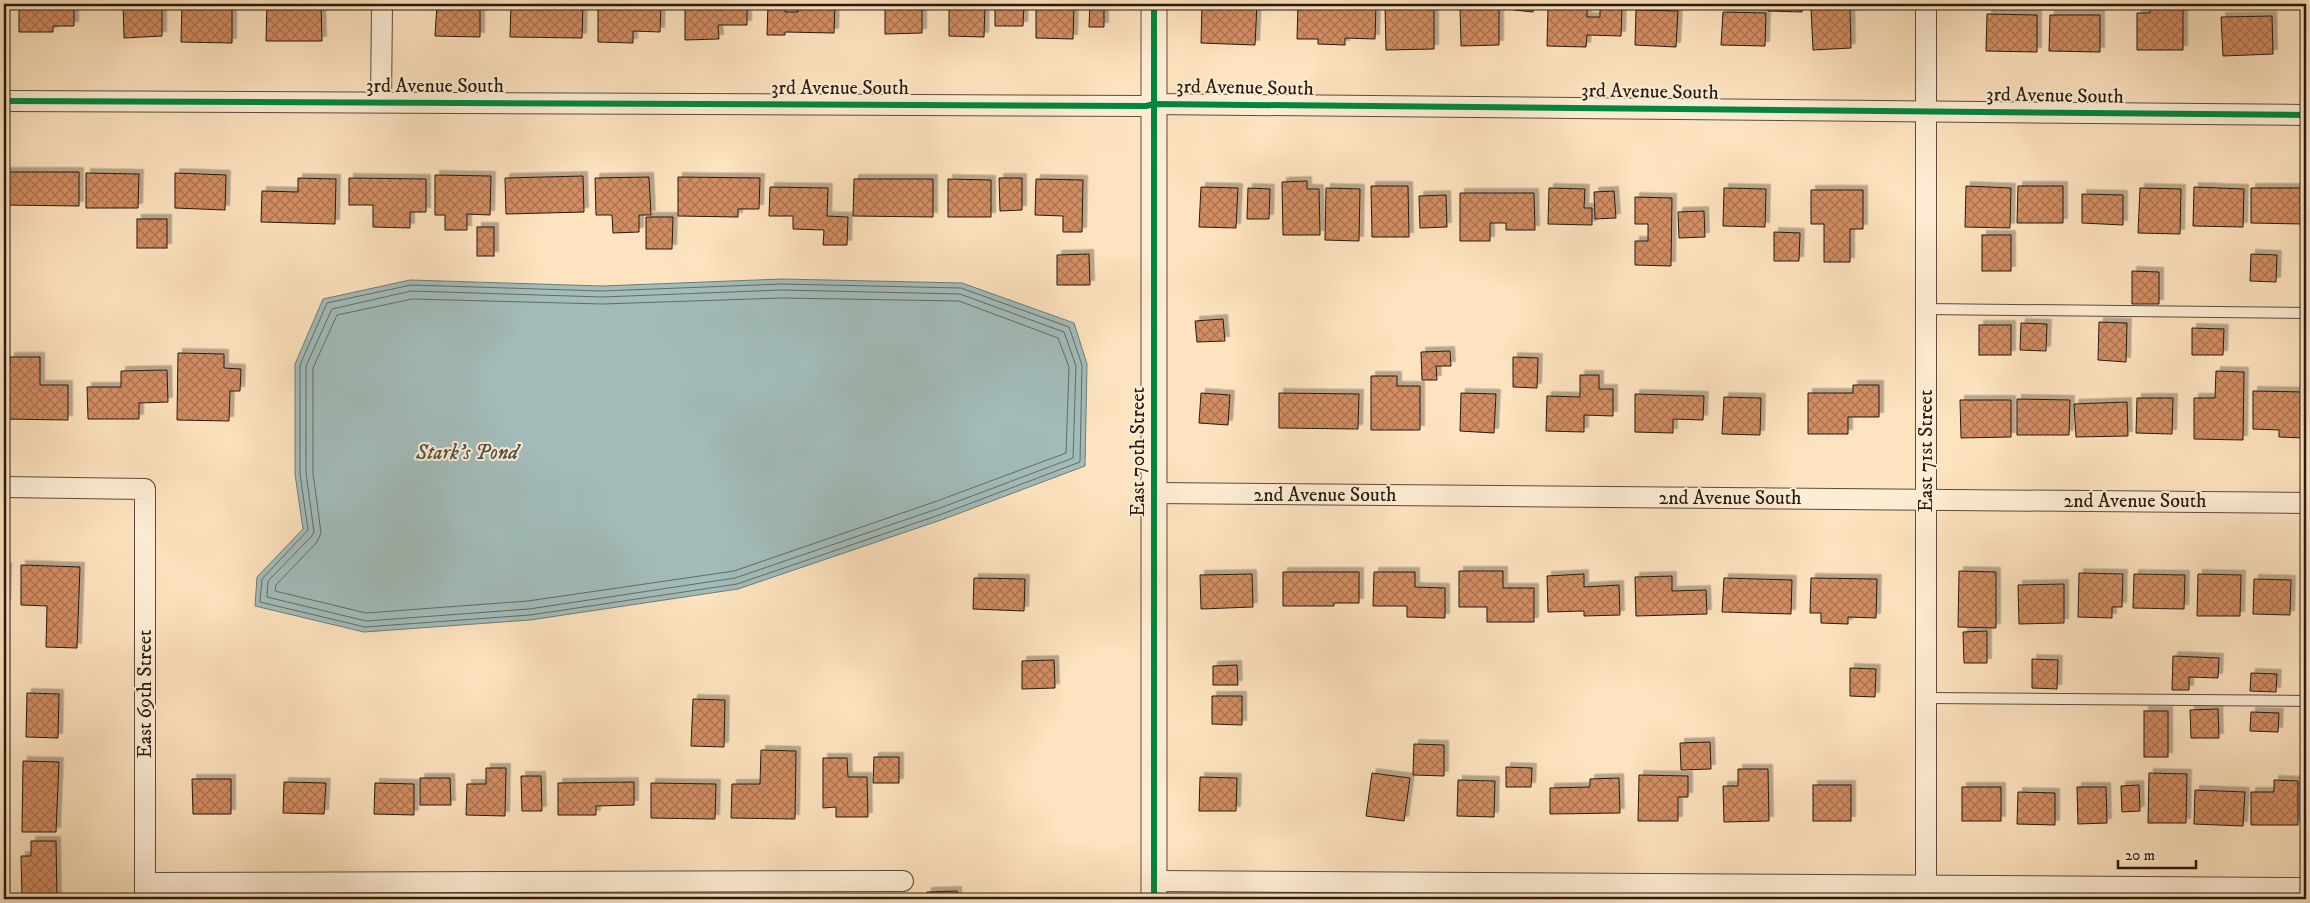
<svg xmlns="http://www.w3.org/2000/svg" width="2310" height="903" font-family="'IM FELL DW Pica',serif">
  <style>
    .water { fill: #a2bcba; stroke: #707b76 }
    .lines { fill: none; stroke-linecap: round; stroke-linejoin: round }
    .shore { stroke: #646b64; stroke-width: 1 }
    .building { fill: url(#building-cross-hatch); stroke: #261a0f; filter: url(#shadow) }
    .service-casing { stroke: #5c4c3b; stroke-width: 12 }
    .minor-casing { stroke: #5c4c3b; stroke-width: 22 }
    .tertiary-casing { stroke: #5c4c3b; stroke-width: 27 }
    .service { stroke: #feedd5; stroke-width: 10 }
    .minor { stroke: #feedd5; stroke-width: 20 }
    .tertiary { stroke: #feedd5; stroke-width: 25 }
    .cycleway-casing { stroke: #feedd5; stroke-width: 9 }
    .cycleway { stroke: #00873e; stroke-width: 6 }
    .labels { text-anchor: middle; dominant-baseline: central; stroke-width: 4; stroke-linejoin: round; paint-order: stroke }
    .street-label { font-size: 20px; fill: #261a0f; stroke: #feedd5 }
    .water-label { font-size: 21px; font-style: italic; fill: #51534b; stroke: #feedd5 }
  </style>
  <defs>
    <pattern id="building-cross-hatch" width="8" height="8" patternUnits="userSpaceOnUse" patternTransform="scale(1.25)"><rect width="8" height="8" fill="#d38d63"/><path d="M0 0l8 8M0 8l8-8" fill="none" stroke="#ab7250"/></pattern>
    <filter id="shadow"><feDropShadow dx="4.5" dy="-4.5" stdDeviation="0" flood-color="#0004"/></filter>
  </defs>
  <rect width="100%" height="100%" fill="#fde3bf"/>
  <filter id="stains"><feTurbulence type="fractalNoise" baseFrequency=".004" numOctaves="4"/><feColorMatrix values="0 0 0 0 .2 0 0 0 0 .09 0 0 0 0 .02 0 0 0 .5 -.17"/></filter>
  <radialGradient id="worn" r=".72"><stop offset=".6" stop-color="#630" stop-opacity="0"/><stop offset="1" stop-color="#630" stop-opacity=".3"/></radialGradient>
  <polygon class="water" points="782,279 962,283 1074,323 1087,364 1085,466 944,519 738,589 530,620 364,632 255,606 257,577 303,529 295,474 295,364 323,299 410,280 602,286"/>
  <g class="lines">
    <g class="shore">
      <polygon points="782,284 961,288 1069,327 1082,365 1080,462 942,514 737,584 530,615 365,627 260,602 262,579 308,530 300,474 300,365 327,303 411,285 602,291"/>
      <polygon points="782,290 960,294 1064,332 1076,366 1073,458 940,508 735,578 529,609 366,621 267,597 268,581 311,537 314,532 306,473 306,366 332,309 411,291 602,297"/>
      <polygon points="782,298 959,301 1058,338 1069,367 1066,453 937,501 734,571 528,601 366,613 275,591 276,585 317,542 321,533 313,473 313,368 337,315 412,299 602,304"/>
    </g>
  </g>
  <g class="building">
    <polygon points="19,4 74,4 74,26 53,26 53,32 19,32"/>
    <polygon points="123,4 162,4 162,36 124,38"/>
    <polygon points="182,4 232,4 232,43 181,42"/>
    <polygon points="267,4 321,4 322,41 266,41"/>
    <polygon points="437,4 480,4 480,37 435,36"/>
    <polygon points="511,4 583,4 582,38 510,37"/>
    <polygon points="598,4 661,4 660,32 633,31 633,43 598,42"/>
    <polygon points="685,4 747,4 747,25 718,25 719,39 685,40"/>
    <polygon points="768,4 785,4 785,12 798,12 798,4 835,4 834,33 785,32 785,35 767,35"/>
    <polygon points="885,4 922,4 922,33 885,34"/>
    <polygon points="949,4 985,4 984,37 949,36"/>
    <polygon points="995,4 1024,4 1023,26 995,26"/>
    <polygon points="1036,4 1074,4 1073,39 1036,38"/>
    <polygon points="1090,4 1104,4 1104,27 1089,27"/>
    <polygon points="1202,4 1257,4 1255,45 1201,43"/>
    <polygon points="1298,4 1376,4 1375,39 1345,38 1345,45 1318,44 1318,39 1297,39"/>
    <polygon points="1385,4 1434,4 1434,49 1386,50"/>
    <polygon points="1470,4 1499,6 1499,45 1461,46 1460,8 1470,8"/>
    <polygon points="1515,4 1534,4 1533,12 1514,10"/>
    <polygon points="1769,4 1802,4 1802,12 1768,11"/>
    <polygon points="2150,4 2183,4 2183,50 2137,50 2137,13 2150,13"/>
    <polygon points="1850,7 1851,48 1813,50 1811,8"/>
    <polygon points="1548,8 1587,8 1587,17 1600,17 1600,9 1622,9 1621,36 1587,35 1586,47 1547,46"/>
    <polygon points="1636,10 1678,11 1676,47 1635,45"/>
    <polygon points="1723,12 1766,13 1765,46 1721,45"/>
    <polygon points="1987,14 2037,15 2037,52 1986,51"/>
    <polygon points="2050,15 2100,15 2100,52 2049,51"/>
    <polygon points="2272,16 2273,54 2223,56 2221,17"/>
    <polygon points="4,172 79,172 79,206 4,205"/>
    <polygon points="86,173 139,174 138,208 86,208"/>
    <polygon points="175,173 226,175 225,210 175,208"/>
    <polygon points="435,175 491,176 490,215 467,214 467,230 445,230 445,215 435,215"/>
    <polygon points="583,176 584,212 506,214 505,178"/>
    <polygon points="649,177 651,215 639,215 639,232 613,233 612,215 596,215 595,178"/>
    <polygon points="678,177 760,178 759,209 738,209 738,217 678,216"/>
    <polygon points="298,178 336,179 335,224 261,222 262,191 298,192"/>
    <polygon points="349,178 426,179 426,212 410,212 410,228 373,227 373,205 349,205"/>
    <polygon points="999,178 1022,178 1022,210 1000,211"/>
    <polygon points="854,179 933,179 933,217 853,216"/>
    <polygon points="948,179 991,180 991,217 948,217"/>
    <polygon points="1036,179 1083,180 1082,232 1063,232 1063,216 1035,215"/>
    <polygon points="1307,181 1307,189 1319,189 1320,235 1283,235 1282,182"/>
    <polygon points="1371,186 1408,186 1409,237 1372,237"/>
    <polygon points="1966,186 2011,188 2010,228 1965,227"/>
    <polygon points="2018,186 2063,186 2063,223 2017,223"/>
    <polygon points="770,187 828,188 827,216 848,217 847,245 823,245 824,230 793,229 793,216 769,216"/>
    <polygon points="1201,187 1238,188 1236,228 1199,227"/>
    <polygon points="2194,187 2244,189 2243,227 2193,226"/>
    <polygon points="1248,188 1270,189 1269,219 1247,219"/>
    <polygon points="1326,188 1360,189 1359,241 1325,240"/>
    <polygon points="1549,188 1585,189 1584,208 1592,208 1592,225 1548,224"/>
    <polygon points="1724,188 1766,189 1765,227 1723,226"/>
    <polygon points="2140,188 2181,189 2180,234 2138,233"/>
    <polygon points="2251,188 2302,188 2302,224 2251,223"/>
    <polygon points="1811,190 1863,190 1863,229 1850,229 1850,262 1824,262 1824,224 1811,224"/>
    <polygon points="1614,191 1616,218 1595,219 1594,192"/>
    <polygon points="1460,193 1534,193 1535,230 1506,230 1506,223 1490,223 1490,241 1460,241"/>
    <polygon points="2082,194 2123,195 2123,225 2082,223"/>
    <polygon points="1446,195 1447,227 1420,228 1419,196"/>
    <polygon points="1635,197 1672,198 1671,266 1635,265 1635,241 1648,241 1648,224 1635,224"/>
    <polygon points="1704,211 1705,237 1679,238 1678,212"/>
    <polygon points="646,217 673,217 672,249 646,249"/>
    <rect x="137" y="219" width="30" height="29"/>
    <rect x="477" y="227" width="17" height="29"/>
    <polygon points="1774,232 1800,233 1799,261 1774,261"/>
    <rect x="1982" y="235" width="29" height="36"/>
    <polygon points="1089,254 1090,285 1057,285 1057,255"/>
    <polygon points="2251,254 2277,255 2276,282 2250,281"/>
    <polygon points="2132,271 2159,272 2159,304 2132,304"/>
    <polygon points="1223,319 1225,341 1197,342 1195,321"/>
    <polygon points="2099,322 2127,323 2126,362 2098,360"/>
    <polygon points="2021,323 2047,324 2046,351 2020,350"/>
    <rect x="1979" y="325" width="32" height="30"/>
    <polygon points="2192,328 2224,329 2223,355 2192,355"/>
    <polygon points="1450,351 1451,366 1436,366 1437,380 1422,380 1421,352"/>
    <polygon points="178,353 224,354 224,368 241,369 240,391 230,391 229,421 177,420"/>
    <polygon points="10,357 40,357 40,385 68,385 68,420 4,419 4,385 9,385"/>
    <polygon points="1513,357 1538,358 1537,388 1513,387"/>
    <polygon points="167,370 168,402 139,403 139,419 88,419 87,387 121,387 121,371"/>
    <polygon points="2216,371 2244,372 2243,440 2194,439 2194,398 2215,398"/>
    <polygon points="1580,375 1599,375 1599,389 1613,389 1613,416 1584,415 1584,432 1546,431 1547,396 1580,397"/>
    <polygon points="1371,376 1397,376 1397,386 1420,386 1420,430 1371,430"/>
    <polygon points="1853,385 1879,385 1879,417 1848,417 1848,434 1808,434 1808,393 1853,393"/>
    <polygon points="2253,391 2304,392 2303,438 2279,437 2279,430 2253,429"/>
    <polygon points="1201,393 1230,395 1228,425 1199,423"/>
    <polygon points="1279,393 1359,394 1358,429 1279,428"/>
    <polygon points="1461,393 1496,394 1494,433 1460,431"/>
    <polygon points="1635,394 1704,396 1703,420 1673,419 1673,433 1635,432"/>
    <polygon points="1724,397 1761,398 1760,435 1722,434"/>
    <polygon points="2137,398 2173,398 2172,434 2136,433"/>
    <polygon points="2017,399 2070,400 2069,435 2017,435"/>
    <polygon points="1960,400 2011,400 2011,437 1961,438"/>
    <polygon points="2127,402 2128,436 2076,437 2074,404"/>
    <polygon points="21,565 80,567 77,648 46,647 47,606 21,605"/>
    <polygon points="4,567 7,567 6,605 4,605"/>
    <polygon points="1459,571 1503,571 1503,588 1534,588 1534,622 1487,622 1487,607 1459,607"/>
    <polygon points="1959,571 1996,572 1996,628 1958,627"/>
    <polygon points="1283,572 1359,572 1359,603 1334,603 1334,606 1283,606"/>
    <polygon points="1374,572 1415,572 1415,587 1445,588 1445,618 1407,617 1407,606 1373,606"/>
    <polygon points="2079,573 2123,574 2122,607 2112,607 2112,618 2078,617"/>
    <polygon points="1252,574 1253,607 1201,609 1200,575"/>
    <polygon points="1584,574 1584,587 1619,585 1620,615 1584,616 1584,611 1548,612 1547,576"/>
    <polygon points="2134,574 2185,575 2184,609 2133,608"/>
    <polygon points="2198,574 2241,575 2240,616 2197,616"/>
    <polygon points="1672,576 1672,591 1706,590 1707,614 1636,616 1635,577"/>
    <polygon points="974,578 1025,579 1024,611 973,609"/>
    <polygon points="1724,578 1792,580 1791,614 1722,612"/>
    <polygon points="1811,578 1877,579 1876,618 1848,617 1848,624 1821,623 1821,613 1810,613"/>
    <polygon points="2254,579 2291,580 2290,615 2253,614"/>
    <polygon points="2064,584 2064,623 2019,624 2018,585"/>
    <polygon points="1987,631 1987,663 1964,663 1963,632"/>
    <polygon points="2173,656 2219,658 2218,678 2189,677 2189,690 2172,690"/>
    <polygon points="2032,659 2058,660 2057,689 2032,688"/>
    <polygon points="1054,660 1055,688 1022,689 1022,661"/>
    <polygon points="1237,665 1238,685 1213,685 1213,666"/>
    <polygon points="1850,668 1876,669 1875,697 1850,696"/>
    <polygon points="2251,673 2277,674 2276,692 2250,691"/>
    <polygon points="27,693 59,694 58,738 26,737"/>
    <polygon points="1212,696 1242,696 1242,725 1212,724"/>
    <polygon points="693,699 725,700 724,747 691,746"/>
    <polygon points="2218,709 2219,738 2191,738 2190,710"/>
    <rect x="2144" y="711" width="24" height="46"/>
    <polygon points="2251,712 2279,713 2278,732 2250,731"/>
    <polygon points="1710,742 1711,769 1681,770 1680,743"/>
    <polygon points="1414,744 1444,745 1444,776 1413,775"/>
    <polygon points="761,750 796,751 795,819 731,818 732,784 760,784"/>
    <polygon points="874,757 899,757 899,783 873,783"/>
    <polygon points="823,758 847,758 848,777 867,777 868,817 836,817 836,807 823,808"/>
    <polygon points="23,761 59,762 56,832 22,832"/>
    <polygon points="1506,767 1532,768 1531,787 1506,787"/>
    <polygon points="486,768 506,768 505,816 466,815 467,784 486,784"/>
    <polygon points="1738,769 1768,769 1769,821 1724,822 1723,786 1738,786"/>
    <polygon points="1372,773 1410,778 1404,821 1366,816"/>
    <polygon points="2149,773 2187,774 2186,823 2148,823"/>
    <polygon points="1639,775 1688,776 1688,797 1678,797 1678,821 1638,821"/>
    <polygon points="521,776 541,776 542,811 522,811"/>
    <polygon points="1200,777 1237,778 1236,811 1199,811"/>
    <polygon points="420,778 450,778 451,805 420,805"/>
    <polygon points="1619,778 1620,813 1550,814 1550,788 1590,787 1590,779"/>
    <polygon points="192,779 231,779 231,814 193,814"/>
    <polygon points="1458,780 1495,781 1494,817 1457,816"/>
    <polygon points="2274,780 2298,781 2298,825 2251,825 2251,792 2274,792"/>
    <polygon points="284,782 326,783 324,814 283,813"/>
    <polygon points="634,782 634,805 596,806 596,815 558,815 558,783"/>
    <polygon points="375,783 414,784 414,815 374,814"/>
    <polygon points="651,783 716,784 715,819 651,818"/>
    <rect x="1813" y="785" width="38" height="36"/>
    <polygon points="2139,785 2140,811 2122,812 2121,786"/>
    <rect x="1962" y="787" width="39" height="34"/>
    <polygon points="2077,787 2106,787 2107,823 2078,824"/>
    <polygon points="2195,790 2245,792 2243,826 2194,824"/>
    <polygon points="2018,792 2055,793 2055,825 2017,824"/>
    <polygon points="31,841 56,841 57,899 22,899 21,856 31,856"/>
    <polygon points="957,891 957,899 927,899 927,892"/>
  </g>
  <g class="lines">
    <g class="service-casing">
      <g id="service">
        <polyline points="1926,309 2306,313"/>
        <polyline points="1926,698 2306,701"/>
      </g>
    </g>
    <g class="minor-casing">
      <g id="minor">
        <polyline points="1926,4 1926,897"/>
        <polyline points="4,101 1146,106 1154,104 2306,115"/>
        <polyline points="381,102 382,4"/>
        <polyline points="4,487 145,489 145,899"/>
        <polyline points="1154,493 2306,503"/>
        <polyline points="1154,881 2306,888"/>
        <polyline points="145,883 903,881"/>
      </g>
    </g>
    <g class="tertiary-casing">
      <polyline id="tertiary" points="1154,899 1154,4"/>
    </g>
    <use href="#service" class="service"/>
    <use href="#minor" class="minor"/>
    <use href="#tertiary" class="tertiary"/>
    <g class="cycleway-casing">
      <g id="cycleway">
        <polyline points="4,101 1146,106 1154,104 2306,115"/>
        <polyline points="1154,899 1154,4"/>
      </g>
    </g>
    <use href="#cycleway" class="cycleway"/>
  </g>
  <g class="labels">
    <g class="street-label">
      <text x="435" y="86">3rd Avenue South</text>
      <text x="840" y="88">3rd Avenue South</text>
      <text transform="translate(1245 88) rotate(1)">3rd Avenue South</text>
      <text transform="translate(1650 92) rotate(1)">3rd Avenue South</text>
      <text transform="translate(2055 96) rotate(1)">3rd Avenue South</text>
      <text transform="translate(1926 451) rotate(-90)">East 71st Street</text>
      <text transform="translate(1138 452) rotate(-90)">East 70th Street</text>
      <text x="1325" y="495">2nd Avenue South</text>
      <text x="1730" y="498">2nd Avenue South</text>
      <text x="2135" y="501">2nd Avenue South</text>
      <text transform="translate(145 694) rotate(-90)">East 69th Street</text>
    </g>
    <g class="water-label">
      <text x="467" y="453">Stark's Pond</text>
    </g>
  </g>
  <rect width="2310" height="903" fill="none" stroke="#fde3bf" stroke-width="20"/>
  <rect x="5" y="5" width="2300" height="893" fill="none" stroke="#261a0f" stroke-width="2.5"/>
  <rect x="10" y="10" width="2290" height="883" fill="none" stroke="#261a0f"/>
  <path d="M2118 860v8h78v-8" fill="none" stroke="#261a0f" stroke-width="2.5"/>
  <text x="2125" y="860" font-size="15" fill="#261a0f" stroke="#feedd5" stroke-width="4" paint-order="stroke">20 m</text>
  <rect width="100%" height="100%" filter="url(#stains)"/>
  <rect width="100%" height="100%" fill="url(#worn)"/>
</svg>
